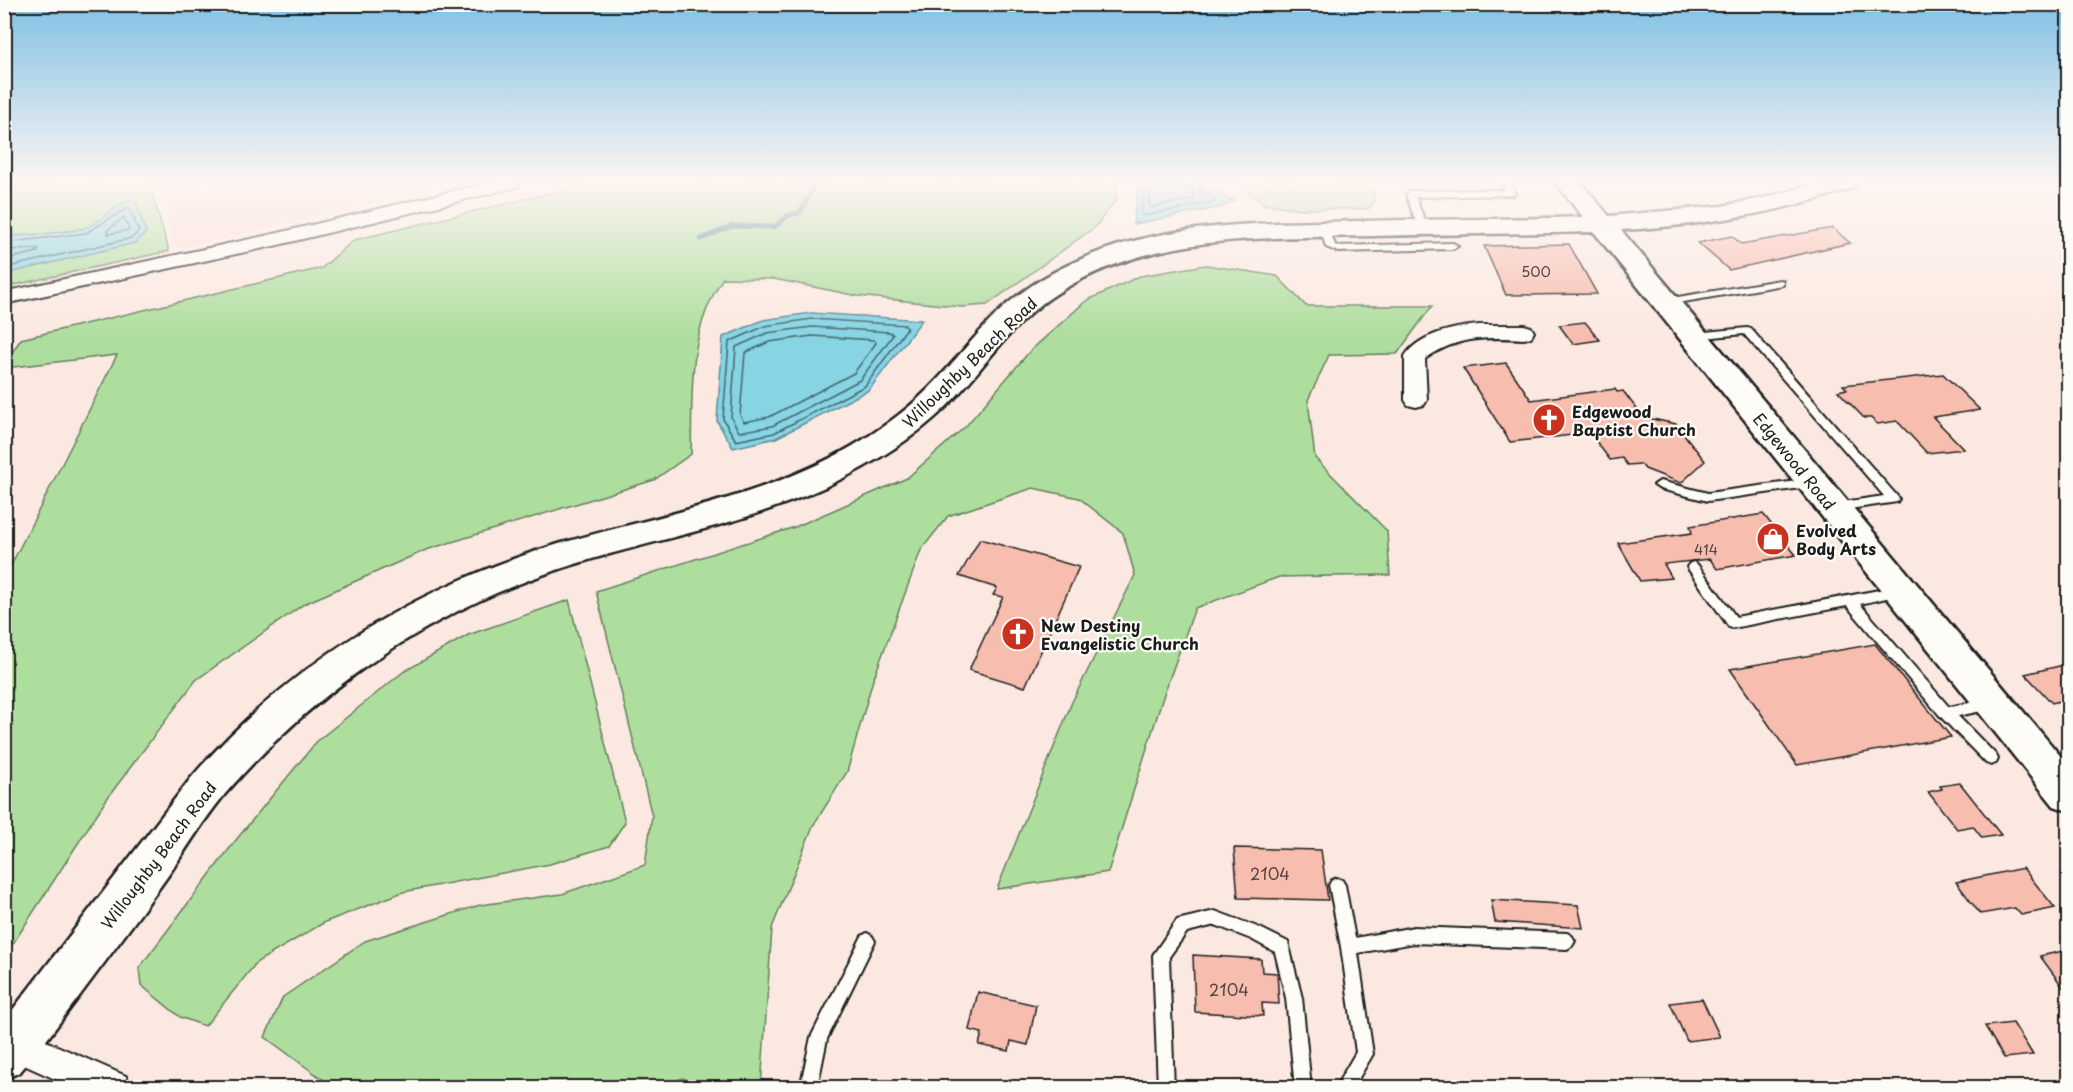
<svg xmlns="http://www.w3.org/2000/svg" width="2073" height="1092" font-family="'Playpen Sans',sans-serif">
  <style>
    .built { fill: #fadcd2 }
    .green { fill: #aede9e; stroke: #657d5d; stroke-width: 1.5 }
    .water { fill: #86d4e4; stroke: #5c8a94; stroke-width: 1.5 }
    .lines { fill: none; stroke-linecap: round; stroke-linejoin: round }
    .shore { stroke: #46666c; stroke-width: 1.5 }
    .stream { stroke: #5c8a94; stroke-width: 5 }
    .building { fill: #f7bdaf; stroke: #1c1c1c; stroke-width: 1.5 }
    .lane-casing { stroke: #1c1c1c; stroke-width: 4 }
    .street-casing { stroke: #1c1c1c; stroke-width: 4 }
    .secondary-casing { stroke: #1c1c1c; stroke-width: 5 }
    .lane { fill: #fdfcf7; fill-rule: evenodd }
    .street { fill: #fdfcf7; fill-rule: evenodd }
    .secondary { fill: #fdfcf7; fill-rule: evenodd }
    .labels { text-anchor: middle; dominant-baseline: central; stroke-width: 4.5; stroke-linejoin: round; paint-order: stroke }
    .number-label { font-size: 14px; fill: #534441 }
    .street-label { font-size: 16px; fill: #1c1c1c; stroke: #fdfcf7 }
    .poi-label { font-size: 16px; font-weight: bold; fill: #1c1c1c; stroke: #fdfcf7; text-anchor: start }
    .near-number-label { font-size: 16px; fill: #534441 }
  </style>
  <rect width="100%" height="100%" fill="#fbe9e1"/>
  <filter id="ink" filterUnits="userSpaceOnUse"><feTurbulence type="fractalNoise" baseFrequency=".0167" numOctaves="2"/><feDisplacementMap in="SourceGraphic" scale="12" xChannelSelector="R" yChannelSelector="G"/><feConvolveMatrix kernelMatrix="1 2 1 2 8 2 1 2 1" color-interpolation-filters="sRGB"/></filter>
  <g filter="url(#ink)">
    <polygon class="built" points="157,183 466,183 177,248"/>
    <g class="green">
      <polygon points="4,183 149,183 169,251 5,287"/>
      <path d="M592,183H1117L1116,200L1095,227L987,305L962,307L858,296L774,279L723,278C686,335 693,390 691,454L654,480L426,550L304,604L196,680L106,800L5,956V577L117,355L5,368V363L21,339L322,268L354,240Z"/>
      <polygon points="1235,183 1368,183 1376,200 1368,209 1302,209 1264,204"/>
      <polygon points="1206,265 1277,276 1306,306 1432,306 1397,354 1329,355 1308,400 1315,458 1387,531 1390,575 1279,577 1195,608 1164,694 1108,872 997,889 1072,702 1135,575 1123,533 1079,498 1033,488 948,516 921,550 872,683 847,772 813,826 772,928 761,1087 702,1087 683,1078 654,1088 333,1087 265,1037 283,997 365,941 480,905 562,894 645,865 652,816 596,591 795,527 907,478 966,426 1030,351 1086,301 1140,276"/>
      <polygon points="569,600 625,822 609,846 550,864 403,892 325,922 257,962 205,1026 180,1017 141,985 139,968 236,840 317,741 403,672 468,635"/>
    </g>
    <g class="water">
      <polygon points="1139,183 1200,183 1234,201 1222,207 1133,224"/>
      <path d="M132,201L136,202L146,233L135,243L5,274V237C30,234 59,234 84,228C103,223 112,203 132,201Z"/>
      <polygon points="811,313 922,320 869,390 776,438 733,448 717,421 723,337 763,320"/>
    </g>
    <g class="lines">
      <g class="shore">
        <polyline points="1144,183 1141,213 1144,216 1214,202 1214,198 1201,191 1199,183"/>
        <polyline points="1152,183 1149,205 1152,207 1194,199 1191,183"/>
        <polygon points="124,217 129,230 108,234 108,230"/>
        <polyline points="4,243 86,233 129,207 139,231 132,238 4,268"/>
        <polyline points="4,250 39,249 37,252 4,260"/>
        <polygon points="812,319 905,325 907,328 865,386 774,433 736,441 723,419 729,342 765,326"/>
        <polygon points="812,327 890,332 893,335 860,380 772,426 739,432 731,417 736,347 767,333"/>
        <polygon points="812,336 874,340 876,343 854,373 769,417 744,422 740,415 745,353 769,342"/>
      </g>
      <polyline class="stream" points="701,239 732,226 774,227 789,215 800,213 816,183"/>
    </g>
    <g class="building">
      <polygon points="1833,228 1850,243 1729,270 1698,243 1732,236 1741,244"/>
      <polygon points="1569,244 1597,294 1506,295 1484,246"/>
      <polygon points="1585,322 1600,340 1573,344 1559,325"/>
      <polygon points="1506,363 1531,400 1615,389 1617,392 1623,391 1643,417 1676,424 1705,461 1681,483 1645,469 1641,464 1627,465 1622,458 1610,460 1590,433 1510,442 1463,368"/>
      <polygon points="1943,374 1980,410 1933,417 1964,449 1927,453 1897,421 1877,424 1871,418 1864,418 1838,391 1847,389 1843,385"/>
      <polygon points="1763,514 1796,555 1717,569 1710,559 1664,564 1672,578 1640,581 1618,543 1692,533 1690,526"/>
      <polygon points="980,539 1079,567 1025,687 969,670 1003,597 993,595 997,588 959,576"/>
      <polygon points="1875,644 1951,737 1797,765 1730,669"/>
      <polygon points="2068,664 2068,699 2052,703 2025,674"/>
      <polygon points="1960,783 2001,835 1982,838 1973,826 1957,829 1928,792 1942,789 1940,786"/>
      <polygon points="1234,848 1321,850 1328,900 1238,898"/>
      <polygon points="2023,868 2055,908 2021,915 2015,908 1980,914 1956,882"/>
      <polygon points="1491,900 1578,905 1583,928 1495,922"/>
      <polygon points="2068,950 2068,994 2040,956"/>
      <polygon points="1193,955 1261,959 1262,972 1277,973 1279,1004 1262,1003 1263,1016 1195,1012"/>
      <polygon points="978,992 1036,1005 1028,1045 1011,1041 1009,1051 979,1045 982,1033 969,1030"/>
      <polygon points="1702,999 1720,1037 1687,1041 1670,1003"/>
      <polygon points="2013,1023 2033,1055 2004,1058 1985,1026"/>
    </g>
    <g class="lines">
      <g class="lane-casing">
        <g id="lane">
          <polygon points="1502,183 1511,183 1515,193 1514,195 1415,197 1428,228 1423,231 1418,228 1406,194 1410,191 1505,190"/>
          <polygon points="1326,228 1329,229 1335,245 1338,246 1453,243 1458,246 1453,249 1338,252 1326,247 1321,231"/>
          <polygon points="1780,280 1783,281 1783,285 1666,305 1661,302 1666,299"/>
          <polygon points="1747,328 1751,329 1897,496 1899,499 1897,502 1836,511 1832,510 1830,507 1836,503 1884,496 1744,334 1694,339 1689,336 1694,333"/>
          <polygon points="1812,479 1816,480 1818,483 1816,486 1708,501 1660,489 1654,485 1660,481 1708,493"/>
          <polygon points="1693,562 1697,564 1736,617 1900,586 1904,588 1906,591 1904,594 1860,604 1949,707 1991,698 1996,700 1998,704 1996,708 1958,716 1996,755 1998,759 1996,763 1991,765 1986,763 1941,717 1847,606 1733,628 1729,627 1689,570 1687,567 1689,564"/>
          <polygon points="1337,878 1342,880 1345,885 1355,938 1414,927 1567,933 1572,936 1575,941 1572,946 1567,949 1414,943 1358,953 1373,1054 1353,1088 1335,1088 1356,1052 1341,947 1329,885 1332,880"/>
          <polygon points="1215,911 1260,928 1288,942 1302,998 1311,1088 1295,1088 1286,998 1275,952 1251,939 1215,925 1187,932 1169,957 1174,1088 1158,1088 1153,955 1177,920"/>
          <polygon points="867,933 872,936 875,941 827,1039 817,1088 800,1088 811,1037 862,936"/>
        </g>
      </g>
      <g class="street-casing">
        <g id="street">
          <polygon points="487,183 519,183 517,187 278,245 4,304 4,292 278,233"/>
          <polygon points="2058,183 2068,183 2068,190 2062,189"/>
          <path d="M1479,325H1524L1531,327L1534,332L1531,337L1524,339C1487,337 1457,336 1425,359L1427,400L1424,405L1416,407L1408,405L1405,400V356C1419,334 1455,327 1479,325Z"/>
          <polygon points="16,1028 126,1076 131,1088 75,1088 4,1056 4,1032"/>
        </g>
      </g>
      <g class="secondary-casing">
        <path id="secondary" d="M1556,183H1581L1609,216L1722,206L1764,198L1818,183H1856L1853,188C1777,213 1700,226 1621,230L2068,765V811L2054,806L1594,232C1520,234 1446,234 1372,236C1262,238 1144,233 1050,298C1008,327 983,370 948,405C913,440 869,466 825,487C726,533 616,544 516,585C404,629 304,703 225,794C203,820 186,850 167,877C127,933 86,987 45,1042L20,1072L4,1079V1021L191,778C288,664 419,585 562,543C659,515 762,498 851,447C882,429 913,406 937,380C960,355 981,328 1006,305C1037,278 1076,259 1116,246C1183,225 1254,223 1325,222C1411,219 1497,220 1583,217Z"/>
      </g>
      <use href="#lane" class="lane"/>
      <use href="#street" class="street"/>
      <use href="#secondary" class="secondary"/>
    </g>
  </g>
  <linearGradient id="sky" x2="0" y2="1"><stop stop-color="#81c1e6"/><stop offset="0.54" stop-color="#fdf5f2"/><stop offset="1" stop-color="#fdf5f2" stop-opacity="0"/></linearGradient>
  <rect width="2073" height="336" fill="url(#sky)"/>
  <defs>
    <g id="church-disc" transform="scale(1.725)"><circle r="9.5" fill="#c8321e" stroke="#fdfcf7"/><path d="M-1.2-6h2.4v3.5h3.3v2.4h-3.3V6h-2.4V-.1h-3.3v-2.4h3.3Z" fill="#fff"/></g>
    <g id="shop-disc" transform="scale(1.725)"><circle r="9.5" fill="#c8321e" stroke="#fdfcf7"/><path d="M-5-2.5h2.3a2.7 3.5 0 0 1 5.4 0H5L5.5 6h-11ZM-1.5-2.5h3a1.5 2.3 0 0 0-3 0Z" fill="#fff"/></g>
  </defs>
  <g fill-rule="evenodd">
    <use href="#church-disc" x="1549" y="420"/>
    <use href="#shop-disc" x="1773" y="539"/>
    <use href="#church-disc" x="1018" y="634"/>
  </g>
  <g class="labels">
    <g class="number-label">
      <text x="1536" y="271">500</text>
      <text x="1706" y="549">414</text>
    </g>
    <g class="street-label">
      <text transform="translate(969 362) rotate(-44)">Willoughby Beach Road</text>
      <text transform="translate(1795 461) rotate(51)">Edgewood Road</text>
      <text transform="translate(158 855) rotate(-53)">Willoughby Beach Road</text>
    </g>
    <g class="poi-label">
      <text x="1572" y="411">Edgewood<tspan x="1572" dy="18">Baptist Church</tspan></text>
      <text x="1796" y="530">Evolved<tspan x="1796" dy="18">Body Arts</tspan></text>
      <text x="1041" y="625">New Destiny<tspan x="1041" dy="18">Evangelistic Church</tspan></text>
    </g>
    <g class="near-number-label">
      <text x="1270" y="873">2104</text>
      <text x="1229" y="989">2104</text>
    </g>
  </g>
  <rect width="2073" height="1092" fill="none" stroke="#fdfcf7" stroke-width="24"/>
  <rect x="12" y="12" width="2049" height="1068" fill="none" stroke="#1c1c1c" stroke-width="2" filter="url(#ink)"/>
</svg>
